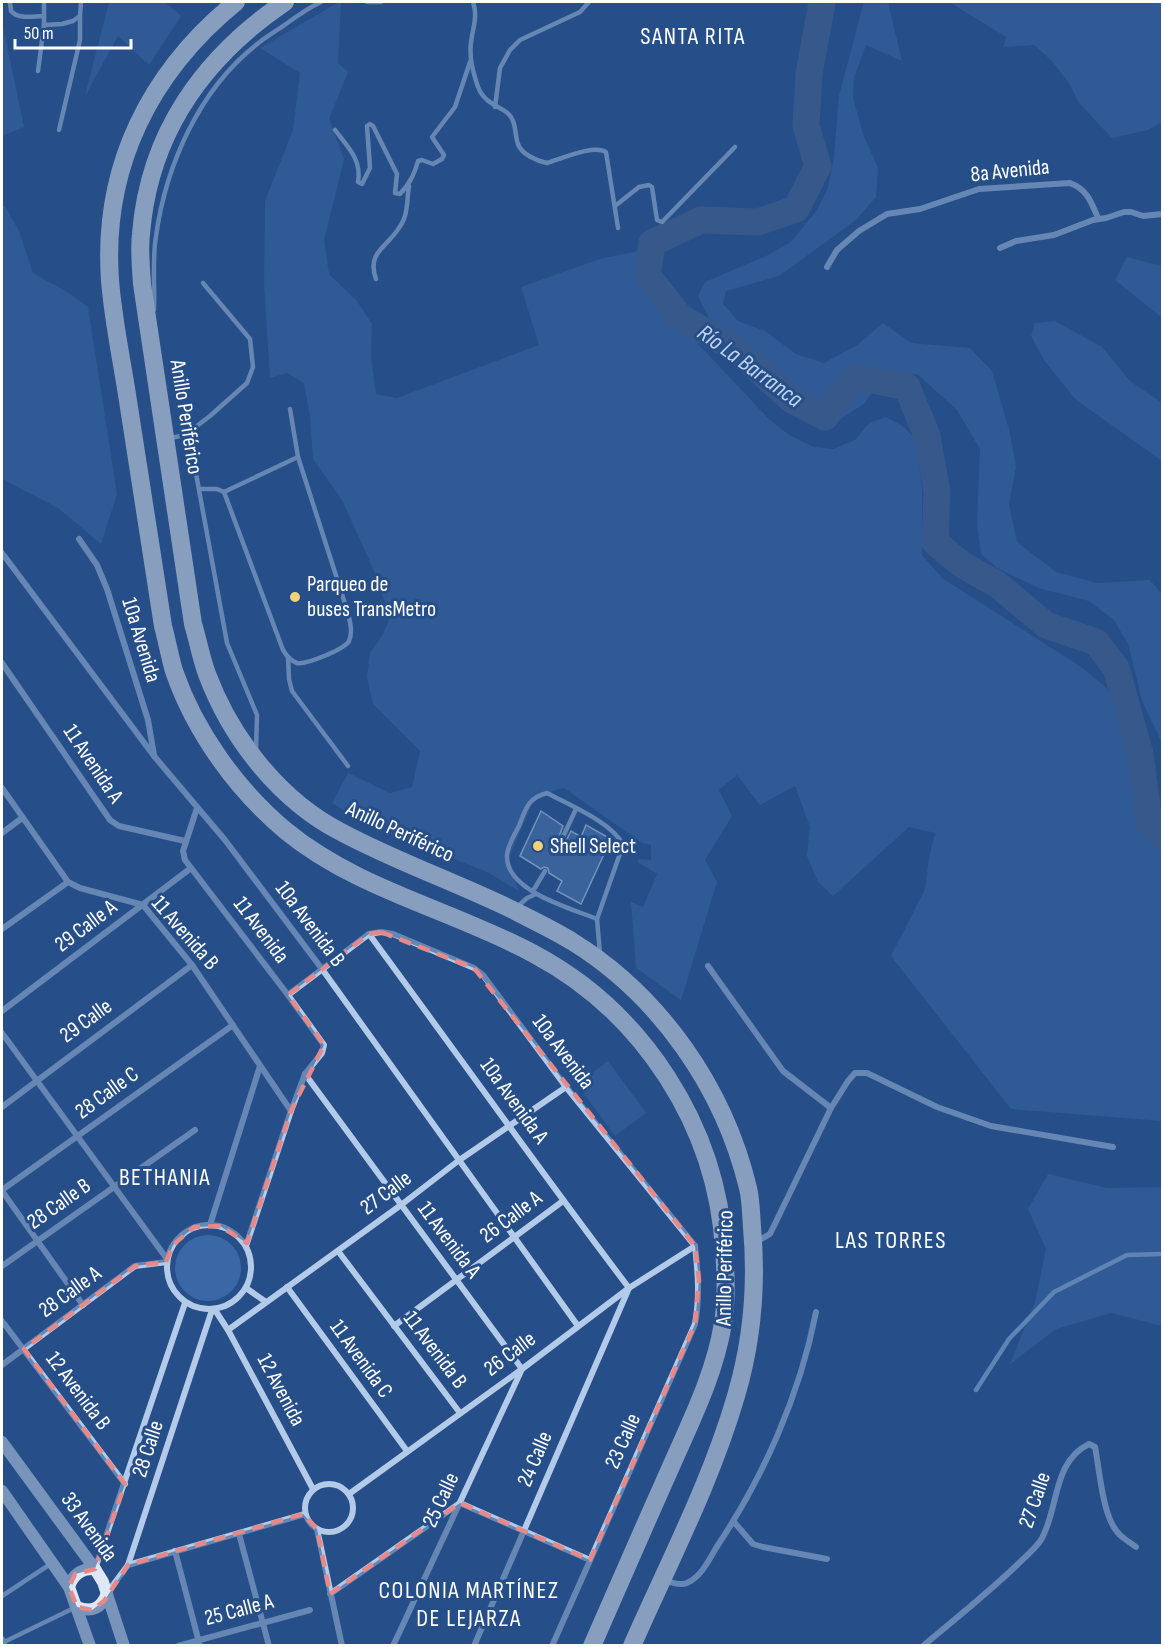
<svg xmlns="http://www.w3.org/2000/svg" width="1164" height="1647" font-family="'Sofia Sans Condensed',sans-serif">
  <style>
    .green { fill: #3a68a6 }
    .lines { fill: none; stroke-linecap: round; stroke-linejoin: round }
    .stream { stroke: #a7c4ea; stroke-width: 4.5 }
    .river { stroke: #49658f; stroke-width: 27 }
    .building { fill: #527bb2; stroke: #d7e5f7; stroke-width: 1.5 }
    .lane { stroke: #b3cae9; stroke-width: 4.5 }
    .street { stroke: #b3cae9; stroke-width: 6 }
    .secondary { stroke: #dde8f8; stroke-width: 12 }
    .highway { stroke: #fff; stroke-width: 18 }
    .marked { fill: none; stroke: #e88989; stroke-width: 4.5; stroke-dasharray: 12 8; stroke-linejoin: round }
    .poi-dot { fill: #f2d277; stroke: #264f89; stroke-width: 2 }
    .labels { text-anchor: middle; dominant-baseline: central; stroke-width: 6; stroke-linejoin: round; paint-order: stroke }
    .street-label { font-size: 22px; fill: #fff; stroke: #264f89 }
    .poi-label { font-size: 22px; fill: #fff; stroke: #264f89; text-anchor: start }
    .neighbourhood-label { font-size: 24px; letter-spacing: 1.5px; fill: #fff; stroke: #264f89 }
    .water-label { font-size: 24px; font-style: italic; fill: #bed4f0; stroke: #264f89 }
  </style>
  <rect width="100%" height="100%" fill="#264f89"/>
  <g class="green">
    <polygon points="109,2 165,2 181,16 149,65 118,36 85,96"/>
    <polygon points="339,2 341,2 338,63 348,72 329,119 344,159 324,240 329,274 357,301 372,324 371,356 376,394 397,398 539,345 521,287 600,259 653,248 645,268 653,296 768,418 789,435 814,447 833,449 855,440 869,423 886,417 904,427 915,439 922,488 922,555 942,578 1083,668 1111,692 1130,721 1139,806 1162,847 1162,1121 1011,1109 891,956 925,889 929,858 935,833 909,827 833,896 818,882 807,856 810,827 795,786 760,805 737,775 719,790 732,816 705,860 717,882 681,1000 636,968 631,902 643,907 657,874 639,863 638,859 651,860 651,845 642,843 564,788 536,795 507,862 519,891 487,872 364,823 332,803 348,773 390,793 412,787 420,751 373,704 367,677 370,653 382,636 390,618 376,575 342,500 313,459 310,416 304,383 287,373 270,378 264,283 265,201 293,130 300,73 260,48"/>
    <polygon points="864,2 888,2 902,61 866,45 854,78 853,98 863,134 878,168 876,197 856,220 779,276 726,291 723,304 738,321 765,331 796,354 824,363 857,345 883,323 911,343 970,348 992,371 1010,433 1016,467 1009,504 1017,542 1056,572 1097,583 1150,580 1162,594 1162,743 1142,701 1128,644 1114,620 1089,601 1038,588 997,568 981,554 977,524 980,449 957,410 917,374 883,377 864,404 839,420 806,412 786,399 710,320 698,296 705,282 766,256 791,242 817,210 828,188 834,157 839,95"/>
    <polygon points="949,2 1162,2 1162,122 1148,130 1112,138 1079,103 1069,83 1052,61 1034,45 1003,47 1006,37"/>
    <polygon points="2,22 24,127 2,136"/>
    <polygon points="2,206 5,206 19,231 33,273 69,293 88,307 117,494 101,544 58,508 2,479"/>
    <polygon points="1127,257 1162,266 1162,315 1160,316 1115,280"/>
    <polygon points="1055,321 1102,347 1130,381 1162,403 1162,461 1075,399 1044,360 1031,336 1035,323"/>
    <polygon points="608,1061 646,1113 615,1136 577,1084"/>
    <polygon points="1048,1174 1107,1188 1162,1187 1162,1326 1111,1313 1056,1329 1010,1364 1035,1302 1046,1249 1028,1209"/>
    <circle cx="208" cy="1268" r="33"/>
  </g>
  <g class="lines">
    <polyline class="stream" points="976,1390 1009,1339 1054,1292 1127,1255 1162,1254"/>
    <polyline class="river" points="822,2 809,74 806,126 818,166 796,209 758,222 701,220 652,243 647,275 680,317 734,348 792,400 825,417 846,387 858,377 907,387 927,436 937,492 935,542 961,564 998,585 1046,625 1096,642 1116,668 1140,754 1149,821 1162,836"/>
  </g>
  <polygon class="building" points="541,811 563,826 558,839 561,843 566,841 571,831 581,837 586,825 611,839 581,904 557,891 562,881 549,873 548,868 544,867 541,869 520,856"/>
  <g class="lines">
    <g class="lane">
      <path d="M10,2L11,11C19,20 33,16 44,16"/>
      <polyline points="367,2 381,2"/>
      <path d="M473,2C478,16 473,27 471,42C469,58 473,72 478,87C486,108 508,106 513,121C516,128 515,136 518,144C521,154 537,161 547,163C561,159 594,144 606,152L618,228"/>
      <polyline points="44,25 62,24 73,21 80,16 81,2"/>
      <polyline points="38,71 44,25 44,2"/>
      <polyline points="495,107 500,68 510,50 520,40 580,12 589,2"/>
      <polyline points="59,130 80,40 80,16"/>
      <path d="M335,130C348,147 362,160 358,182L362,184L370,168L367,126L370,124L373,126L397,174L395,193L400,194C410,183 414,175 418,161L422,160L433,164L442,159L444,155L432,137L455,107L470,62"/>
      <polyline points="615,206 639,187 649,185 652,187 657,220 662,222 735,147"/>
      <path d="M376,279C365,249 393,246 404,219C408,209 407,197 409,186"/>
      <path d="M154,310C155,286 152,260 156,236C166,165 199,90 256,45C265,37 276,31 286,24C297,16 308,8 321,2"/>
      <polyline points="185,435 191,446 227,643 257,715 256,750"/>
      <polyline points="171,438 185,435 210,416 247,383 253,367 250,339 203,283"/>
      <path d="M199,489H217L224,492L283,650C286,655 291,661 297,663C306,665 345,649 349,641C353,632 350,622 348,613L298,457L290,409"/>
      <polyline points="224,492 298,457"/>
      <polyline points="288,657 289,679 292,691 348,766"/>
      <polyline points="562,839 576,809"/>
      <polyline points="533,891 545,871"/>
      <polyline points="516,908 527,898 536,894"/>
      <path d="M597,919C570,908 506,891 507,856C507,846 515,834 519,826C526,808 528,798 547,793C569,805 613,823 623,845L597,919L600,954"/>
      <polyline points="2,1596 52,1563"/>
      <polyline points="4,1642 74,1608"/>
    </g>
    <g class="street">
      <polyline points="1000,248 1016,241 1054,235 1093,220 1106,218 1124,212 1131,212 1143,216 1162,214"/>
      <path d="M827,267L837,250L859,231L887,214L920,209L979,189L1070,183C1088,190 1091,202 1098,218"/>
      <polyline points="79,539 97,565 107,589 148,720 154,755"/>
      <polyline points="2,553 154,756 225,840 322,969 578,1326"/>
      <polyline points="2,663 110,820 119,826 185,841"/>
      <polyline points="2,788 68,882 80,888 143,905 192,965 291,1111"/>
      <polyline points="197,808 183,851 185,860 288,995 324,1045 322,1053 305,1074 291,1111 246,1246"/>
      <polyline points="2,833 22,818"/>
      <polyline points="2,929 68,882"/>
      <path d="M369,934C456,1052 540,1171 629,1288L474,1646"/>
      <polyline points="708,966 783,1071 831,1108"/>
      <polyline points="288,995 369,934 381,932 393,934 474,968 483,975 566,1087 695,1246"/>
      <polyline points="2,1011 191,868"/>
      <polyline points="2,1033 167,1259"/>
      <polyline points="305,1074 522,1369 393,1646"/>
      <polyline points="2,1107 192,965"/>
      <polyline points="2,1190 233,1025"/>
      <polyline points="2,1191 83,1305"/>
      <circle cx="209" cy="1267" r="42"/>
      <polyline points="210,1225 260,1066"/>
      <polyline points="756,1242 770,1234 831,1108 848,1081 855,1073 867,1073 937,1107 991,1126 1113,1147"/>
      <polyline points="338,1251 460,1413"/>
      <polyline points="2,1266 195,1130"/>
      <polyline points="287,1287 407,1451"/>
      <polyline points="246,1288 266,1302"/>
      <polyline points="215,1310 228,1330 313,1489"/>
      <polyline points="2,1321 125,1484"/>
      <polyline points="394,1326 563,1201"/>
      <polyline points="228,1330 401,1205 458,1161 566,1087"/>
      <polyline points="2,1365 135,1266 167,1262"/>
      <circle cx="329" cy="1508" r="24"/>
      <polyline points="349,1494 522,1369 629,1288 695,1246"/>
      <polyline points="734,1522 753,1544 763,1547 827,1559"/>
      <polyline points="317,1529 342,1646"/>
      <polyline points="239,1534 269,1646"/>
      <polyline points="175,1551 200,1646"/>
      <polyline points="128,1565 305,1514"/>
      <polyline points="95,1569 185,1303"/>
      <path d="M665,1580C672,1583 680,1586 687,1583C701,1577 709,1560 716,1548C763,1478 800,1395 816,1312"/>
      <polyline points="107,1593 128,1565 212,1310"/>
      <polyline points="330,1594 460,1503 590,1560"/>
      <polyline points="2,1639 5,1646"/>
      <polyline points="178,1646 310,1610"/>
      <path d="M552,1646L695,1324C700,1297 698,1273 695,1246"/>
      <path d="M923,1646C955,1619 988,1593 1018,1564C1025,1557 1035,1549 1041,1540C1059,1509 1052,1462 1089,1444L1095,1447C1100,1471 1102,1518 1120,1535C1124,1539 1131,1543 1136,1547"/>
    </g>
    <g class="secondary">
      <polyline points="2,1442 95,1569 103,1582 124,1646"/>
      <polyline points="2,1491 69,1587 90,1646"/>
      <path d="M69,1587C73,1574 82,1568 95,1569"/>
      <path d="M77,1607C92,1613 102,1608 107,1593"/>
    </g>
    <g class="highway">
      <path d="M236,2C150,72 102,167 110,280C113,320 122,361 128,401C140,476 151,551 163,626C167,641 170,657 174,671C195,732 237,790 286,831C358,890 453,910 534,954C643,1012 717,1126 724,1250C726,1274 727,1299 723,1323C715,1374 690,1423 669,1471C643,1529 618,1587 592,1646"/>
      <path d="M285,2C204,57 149,133 141,234C139,250 141,267 142,284L193,624C198,640 201,658 207,674C231,738 279,800 341,832C397,862 458,883 515,911C534,921 554,930 573,942C660,996 724,1088 748,1188C751,1200 751,1214 752,1227C757,1283 752,1342 736,1396C711,1482 668,1564 632,1646"/>
    </g>
  </g>
  <path d="M0 0H1164V1647H0ZM381,932L474,968L695,1246L699,1280L695,1324L590,1560L460,1503L330,1594L317,1529L303,1514L128,1565L104,1601L92,1610L77,1607L69,1587L75,1574L95,1569L125,1484L24,1349L135,1266L166,1262L173,1245L194,1227L220,1226L247,1243L291,1111L324,1045L288,995L369,934Z" fill="#264f89" fill-opacity=".55" fill-rule="evenodd"/>
  <path class="marked" d="M381,932L474,968L695,1246L699,1280L695,1324L590,1560L460,1503L330,1594L317,1529L303,1514L128,1565L104,1601L92,1610L77,1607L69,1587L75,1574L95,1569L125,1484L24,1349L135,1266L166,1262L173,1245L194,1227L220,1226L247,1243L291,1111L324,1045L288,995L369,934Z"/>
  <g class="poi-dot">
    <circle cx="295" cy="597" r="6"/>
    <circle cx="538" cy="846" r="6"/>
  </g>
  <g class="labels">
    <g class="street-label">
      <text transform="translate(1010 171) rotate(-6)">8a Avenida</text>
      <text transform="translate(186 417) rotate(81)">Anillo Periférico</text>
      <text transform="translate(141 640) rotate(73)">10a Avenida</text>
      <text transform="translate(93 764) rotate(56)">11 Avenida A</text>
      <text transform="translate(400 832) rotate(25)">Anillo Periférico</text>
      <text transform="translate(310 924) rotate(53)">10a Avenida B</text>
      <text transform="translate(86 926) rotate(-37)">29 Calle A</text>
      <text transform="translate(261 930) rotate(53)">11 Avenida</text>
      <text transform="translate(185 933) rotate(49)">11 Avenida B</text>
      <text transform="translate(86 1021) rotate(-36)">29 Calle</text>
      <text transform="translate(563 1052) rotate(53)">10a Avenida</text>
      <text transform="translate(107 1093) rotate(-36)">28 Calle C</text>
      <text transform="translate(514 1101) rotate(54)">10a Avenida A</text>
      <text transform="translate(386 1193) rotate(-37)">27 Calle</text>
      <text transform="translate(59 1204) rotate(-35)">28 Calle B</text>
      <text transform="translate(511 1217) rotate(-37)">26 Calle A</text>
      <text transform="translate(449 1240) rotate(53)">11 Avenida A</text>
      <text transform="translate(725 1268) rotate(-89)">Anillo Periférico</text>
      <text transform="translate(70 1292) rotate(-36)">28 Calle A</text>
      <text transform="translate(435 1350) rotate(53)">11 Avenida B</text>
      <text transform="translate(510 1354) rotate(-37)">26 Calle</text>
      <text transform="translate(361 1359) rotate(54)">11 Avenida C</text>
      <text transform="translate(281 1390) rotate(62)">12 Avenida</text>
      <text transform="translate(78 1391) rotate(53)">12 Avenida B</text>
      <text transform="translate(623 1441) rotate(-66)">23 Calle</text>
      <text transform="translate(148 1449) rotate(-72)">28 Calle</text>
      <text transform="translate(535 1459) rotate(-67)">24 Calle</text>
      <text transform="translate(441 1500) rotate(-65)">25 Calle</text>
      <text transform="translate(1035 1500) rotate(-71)">27 Calle</text>
      <text transform="translate(89 1527) rotate(54)">33 Avenida</text>
      <text transform="translate(239 1610) rotate(-15)">25 Calle A</text>
    </g>
    <g class="poi-label">
      <text x="307" y="584">Parqueo de<tspan x="307" dy="25">buses TransMetro</tspan></text>
      <text x="550" y="846">Shell Select</text>
    </g>
    <g class="neighbourhood-label">
      <text x="693" y="36">SANTA RITA</text>
      <text x="165" y="1177">BETHANIA</text>
      <text x="891" y="1240">LAS TORRES</text>
      <text x="469" y="1590">COLONIA MARTÍNEZ<tspan x="469" dy="28">DE LEJARZA</tspan></text>
    </g>
    <g class="water-label">
      <text transform="translate(750 366) rotate(36)">Río La Barranca</text>
    </g>
  </g>
  <rect width="1164" height="1647" fill="none" stroke="#ffffff" stroke-width="6"/>
  <path d="M15 39v9h116v-9" fill="none" stroke="#ffffff" stroke-width="3"/>
  <text x="24" y="39" font-size="18" fill="#ffffff" stroke="#264f89" stroke-width="4.5" paint-order="stroke">50 m</text>
</svg>
